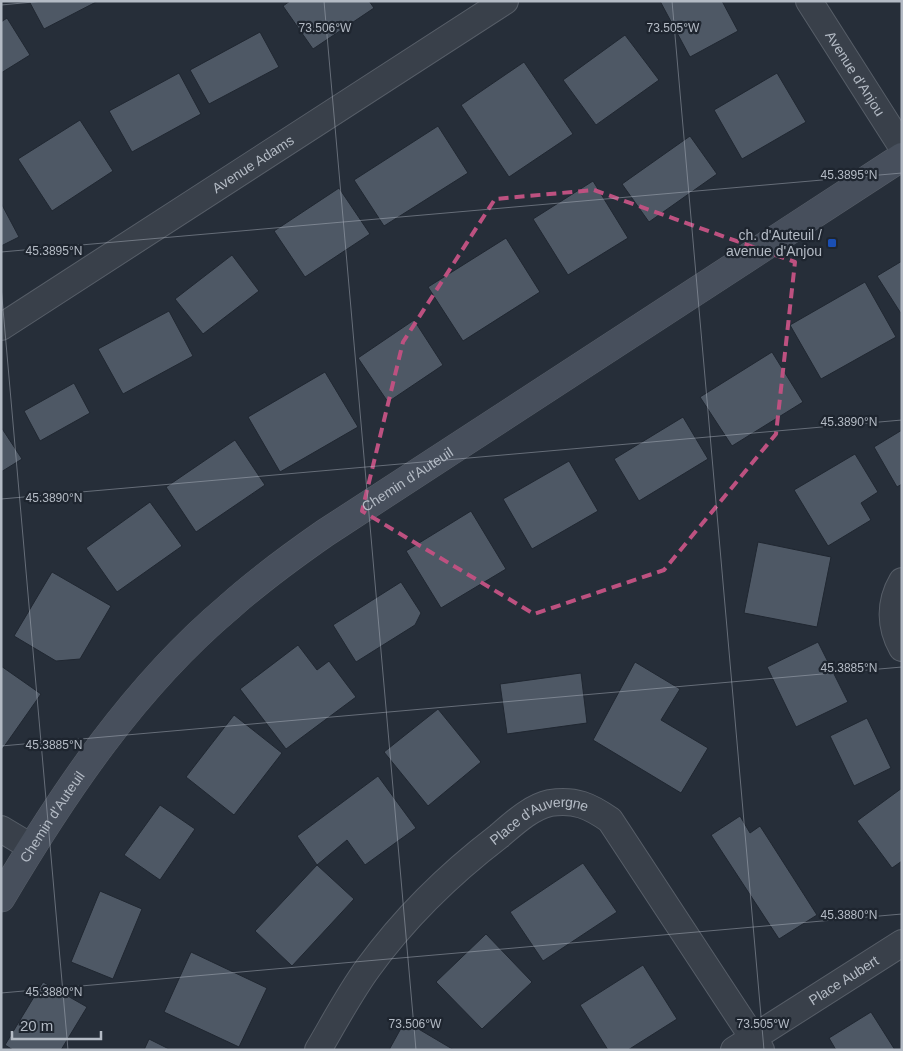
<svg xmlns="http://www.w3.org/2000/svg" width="903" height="1051" font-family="Helvetica,sans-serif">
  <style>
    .building { fill: #4e5865; stroke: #202731 }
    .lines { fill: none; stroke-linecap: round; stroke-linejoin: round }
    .street-casing { stroke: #575e68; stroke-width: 28 }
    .secondary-casing { stroke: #575e68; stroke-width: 29 }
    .street { stroke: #39404a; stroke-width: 26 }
    .secondary { stroke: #474f5c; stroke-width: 28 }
    .marked { fill: none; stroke: #bd5180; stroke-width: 4; stroke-dasharray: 10 6; stroke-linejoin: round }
    .ticks { fill: none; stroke: #b4bbc5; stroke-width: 1; stroke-opacity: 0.45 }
    .transit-dot { fill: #1a4fb4; stroke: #1e252f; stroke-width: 2 }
    .labels { text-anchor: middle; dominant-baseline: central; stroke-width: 4.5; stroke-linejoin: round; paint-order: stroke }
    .street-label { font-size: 14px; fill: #b4bbc5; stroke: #1e252f }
    .poi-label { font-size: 14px; fill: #b4bbc5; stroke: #1e252f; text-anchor: end }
    .ticks-label { font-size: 12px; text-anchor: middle; fill: #b4bbc5; stroke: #1e252f; stroke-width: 4.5; stroke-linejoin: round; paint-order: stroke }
  </style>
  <rect width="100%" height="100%" fill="#262e39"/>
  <g class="building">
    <polygon points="29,1 98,1 44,29"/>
    <polygon points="290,1 369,1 374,8 313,49 283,6"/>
    <polygon points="660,1 722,1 738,31 690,57"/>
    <polygon points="7,18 30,55 1,73 1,22"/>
    <polygon points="260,32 279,67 209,104 190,70"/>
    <polygon points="625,35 659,80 596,125 563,80"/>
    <polygon points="524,62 573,134 509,177 461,105"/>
    <polygon points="179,73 201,114 132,152 109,111"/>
    <polygon points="777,73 806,122 742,159 714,110"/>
    <polygon points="80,120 113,171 52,211 18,159"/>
    <polygon points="438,126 468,173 384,226 354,180"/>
    <polygon points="690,136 717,174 649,222 622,184"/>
    <polygon points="593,181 628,238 568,275 533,219"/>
    <polygon points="339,188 370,234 305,277 274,231"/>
    <polygon points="1,203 19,237 1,246"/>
    <polygon points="506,238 540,292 463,341 428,287"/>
    <polygon points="232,255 259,291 203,334 175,299"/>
    <polygon points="902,261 902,315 877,276"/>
    <polygon points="865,282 896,337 821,379 790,325"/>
    <polygon points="169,311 193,356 123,394 98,349"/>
    <polygon points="414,320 443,365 388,402 358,358"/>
    <polygon points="772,352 803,402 732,446 700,397"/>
    <polygon points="325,372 358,427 280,472 248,417"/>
    <polygon points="74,383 90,413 40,441 24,411"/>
    <polygon points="683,417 708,459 639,501 614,459"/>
    <polygon points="1,427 22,459 1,472"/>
    <polygon points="902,430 902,484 897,487 874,447"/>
    <polygon points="235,440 265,485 196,532 166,487"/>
    <polygon points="855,454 878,492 861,503 871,520 828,546 794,490"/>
    <polygon points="569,461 598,511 532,549 503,499"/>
    <polygon points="150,502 182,546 117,592 86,548"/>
    <polygon points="471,511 506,569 441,608 406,551"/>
    <polygon points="758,542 831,557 817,627 744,613"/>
    <polygon points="52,572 111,606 80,659 56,661 14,636"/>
    <polygon points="401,582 421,613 415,625 356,662 333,625"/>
    <polygon points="818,642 848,702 796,727 767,667"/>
    <polygon points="298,645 317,670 329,661 356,697 286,749 240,689"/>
    <polygon points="635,662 680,689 661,720 708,748 681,793 593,740"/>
    <polygon points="1,666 41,694 1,751"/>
    <polygon points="581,673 587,723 507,734 500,684"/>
    <polygon points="438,709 481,762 428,806 384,752"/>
    <polygon points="234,715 282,753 234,815 186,777"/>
    <polygon points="867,718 891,768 854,786 830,736"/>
    <polygon points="378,776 416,828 365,865 347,840 317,865 297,836"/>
    <polygon points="902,788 902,861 892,868 857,821"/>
    <polygon points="160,805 195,829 160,880 124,855"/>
    <polygon points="740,816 750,833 760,826 817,915 779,939 711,835"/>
    <polygon points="583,863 617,912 543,961 510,912"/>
    <polygon points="317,865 354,899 292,966 255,931"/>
    <polygon points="100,891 142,909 113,979 71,962"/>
    <polygon points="486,934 532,982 482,1029 436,982"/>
    <polygon points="191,952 267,988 239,1047 164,1012"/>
    <polygon points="643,965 677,1019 628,1050 608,1050 580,1005"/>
    <polygon points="43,982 87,1007 61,1050 13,1050 5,1045"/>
    <polygon points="871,1012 895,1050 836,1050 829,1038"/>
    <polygon points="405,1021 454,1050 389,1050"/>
    <polygon points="149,1039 171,1050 144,1050"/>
  </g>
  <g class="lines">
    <g class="street-casing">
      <g id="street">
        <path id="s1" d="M809,1L902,147"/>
        <path id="s2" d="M1,327L505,1"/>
        <path d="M902,581C889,603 890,627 902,648"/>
        <polyline points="1,829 31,847"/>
        <path id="s3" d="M318,1050C334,1023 349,994 368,968C405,917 448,875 499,836C513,824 531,807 550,803C575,799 590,806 610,820L761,1050"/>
        <path id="s4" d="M734,1050L902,943"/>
      </g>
    </g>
    <g class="secondary-casing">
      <g id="secondary">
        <path id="s5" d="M1,898C64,792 134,687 229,607C259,580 292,556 325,533L902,157"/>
      </g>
    </g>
    <use href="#street" class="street"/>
    <use href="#secondary" class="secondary"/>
  </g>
  <path class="marked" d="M594,190L795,262L776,434L664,570L534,614L362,511L403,342L495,199Z"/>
  <path class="ticks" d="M324,1L416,1050M672,1L764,1050M1,5L44,1M1,252L902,173M1,286L68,1050M1,499L902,420M1,746L902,667M1,993L902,914"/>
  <rect class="transit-dot" x="827" y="238" width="10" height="10" rx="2.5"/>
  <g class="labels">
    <g class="street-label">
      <text stroke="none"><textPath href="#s1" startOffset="86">Avenue d'Anjou</textPath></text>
      <text stroke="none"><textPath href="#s2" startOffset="300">Avenue Adams</textPath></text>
      <text stroke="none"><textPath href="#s5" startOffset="591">Chemin d'Auteuil</textPath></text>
      <text stroke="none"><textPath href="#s5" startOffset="96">Chemin d'Auteuil</textPath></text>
      <text stroke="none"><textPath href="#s3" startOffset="328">Place d'Auvergne</textPath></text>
      <text stroke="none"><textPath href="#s4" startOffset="130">Place Aubert</textPath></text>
    </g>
    <g class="poi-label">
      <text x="822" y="235">ch. d'Auteuil /<tspan x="822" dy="16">avenue d'Anjou</tspan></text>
    </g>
  </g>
  <g class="ticks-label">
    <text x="325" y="32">73.506°W</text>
    <text x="673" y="32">73.505°W</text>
    <text x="849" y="179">45.3895°N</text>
    <text x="54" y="255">45.3895°N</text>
    <text x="849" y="426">45.3890°N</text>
    <text x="54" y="502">45.3890°N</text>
    <text x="849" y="672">45.3885°N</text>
    <text x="54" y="749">45.3885°N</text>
    <text x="849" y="919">45.3880°N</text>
    <text x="54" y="996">45.3880°N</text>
    <text x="415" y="1028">73.506°W</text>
    <text x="763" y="1028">73.505°W</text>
  </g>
  <rect width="903" height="1051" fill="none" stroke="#b4bbc5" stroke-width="5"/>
  <path d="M12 1031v8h89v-8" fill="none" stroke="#b4bbc5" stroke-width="2.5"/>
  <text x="20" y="1031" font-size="15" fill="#b4bbc5" stroke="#1e252f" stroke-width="4" paint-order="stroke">20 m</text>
</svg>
